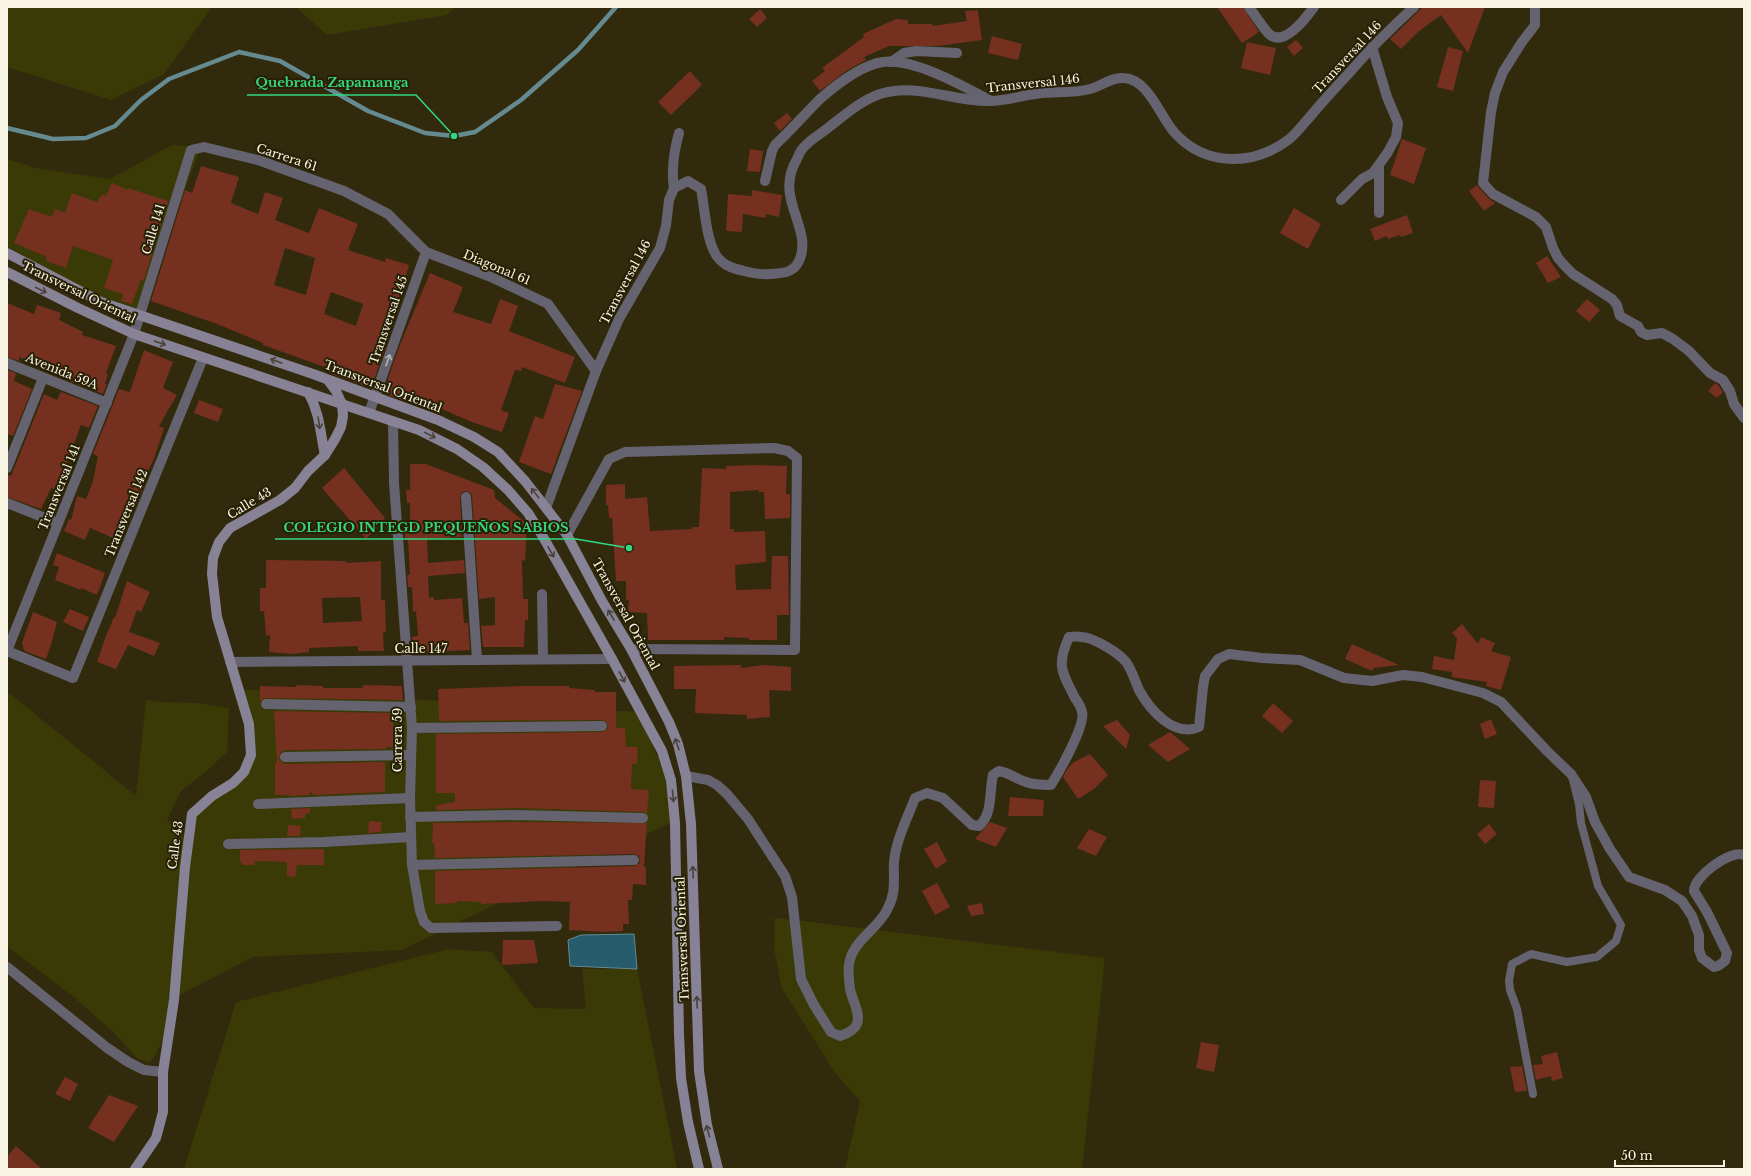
<svg xmlns="http://www.w3.org/2000/svg" width="1751" height="1176" font-family="'Libre Baskerville',serif">
  <style>
    .green { fill: #393a06 }
    .water { fill: #265c6b; stroke: #658a8f }
    .lines { fill: none; stroke-linecap: round; stroke-linejoin: round }
    .stream { stroke: #658a8f; stroke-width: 4.5 }
    .building { fill: #753020; fill-rule: evenodd }
    .service { stroke: #65636f; stroke-width: 8 }
    .pedestrian { stroke: #65636f; stroke-width: 10 }
    .minor { stroke: #65636f; stroke-width: 10 }
    .secondary { stroke: #878296; stroke-width: 10 }
    .oneway { stroke: #494237 }
    .oneway2 { stroke: #b6b3af }
    .labels { text-anchor: middle; dominant-baseline: central; stroke-width: 4; stroke-linejoin: round; paint-order: stroke }
    .street-label { font-size: 12px; fill: #f8f4e3; stroke: #272004 }
    .leader { fill: none; stroke: #32d882; stroke-width: 1.5 }
    .callout-dot { fill: #32d882; stroke: #272004; stroke-width: 1.5 }
    .callout-label { font-size: 13px; text-anchor: middle; font-weight: bold; fill: #32d882; stroke: #272004; stroke-width: 4; stroke-linejoin: round; paint-order: stroke }
  </style>
  <rect width="100%" height="100%" fill="#312a0d"/>
  <g class="green">
    <polygon points="7,7 212,7 164,74 111,100 7,67"/>
    <polygon points="296,7 455,7 447,15 327,35"/>
    <polygon points="172,145 201,147 139,312 102,299 66,280 7,246 7,159 36,168 110,179"/>
    <path d="M236,689L639,712L668,782L673,822L529,888L402,950L253,957L176,997L173,1020L153,1059L149,1063L137,1058L113,1032L76,999L7,946V691L136,796L146,700L162,702L197,703L229,708L227,752L209,769L181,791L167,820L187,837C188,829 188,819 191,813C204,788 239,782 249,755C253,744 239,702 236,689Z"/>
    <polygon points="704,909 1105,958 1082,1169 845,1169 860,1101 836,1074 782,989 774,949 775,918"/>
    <polygon points="449,949 492,952 534,1008 586,1009 582,969 637,969 677,1169 184,1169 236,1002"/>
  </g>
  <polygon class="water" points="634,934 637,969 570,966 568,940 581,935"/>
  <g class="lines">
    <polyline class="stream" points="7,128 53,139 86,138 115,126 141,100 169,79 239,52 280,61 368,111 425,133 454,136 475,132 521,100 578,50 616,7"/>
  </g>
  <g class="building">
    <polygon points="1217,7 1243,7 1259,32 1242,43"/>
    <polygon points="1423,7 1485,7 1468,53 1441,15 1418,32 1401,49 1390,39"/>
    <polygon points="760,9 767,18 757,27 749,19"/>
    <polygon points="978,10 982,40 938,46 889,46 864,57 866,60 846,71 820,91 812,81 825,71 822,68 864,37 863,34 896,19 908,20 908,24 932,24 933,26 967,21 965,11"/>
    <polygon points="992,36 1022,44 1018,60 988,53"/>
    <polygon points="1296,40 1303,48 1294,56 1287,47"/>
    <polygon points="1247,42 1276,48 1270,75 1241,68"/>
    <polygon points="1448,47 1463,51 1453,91 1437,87"/>
    <polygon points="690,71 702,85 671,115 658,102"/>
    <polygon points="787,113 792,119 780,131 774,123"/>
    <polygon points="1402,139 1426,148 1414,184 1390,175"/>
    <polygon points="750,149 763,151 760,172 747,171"/>
    <path d="M201,166L239,177L231,203L258,214L265,192L283,198L275,220L309,233L319,208L358,224L348,250L385,262L386,258L409,265L386,342L387,343L371,388L332,374L333,370L263,345V343L217,324L151,301L185,190L192,193ZM285,248L315,258L306,295L274,285ZM331,292L363,304L356,326L324,314Z"/>
    <polygon points="112,183 128,190 128,188 168,201 144,280 141,279 132,304 121,301 123,294 104,288 113,260 73,246 66,268 46,261 47,257 14,243 29,209 52,217 55,209 65,213 72,193 97,202 102,194 106,196"/>
    <polygon points="1477,185 1488,198 1495,203 1484,211 1469,191"/>
    <polygon points="752,190 782,195 779,217 766,214 766,218 743,214 742,232 726,231 728,194 752,196"/>
    <polygon points="1294,208 1321,224 1308,249 1280,233"/>
    <polygon points="1407,215 1413,233 1401,237 1400,235 1388,239 1387,236 1375,241 1370,229"/>
    <polygon points="1547,256 1561,277 1548,283 1536,263"/>
    <polygon points="430,273 463,287 453,312 491,324 500,299 518,306 509,331 575,357 565,383 522,367 521,371 515,370 501,410 509,413 502,432 472,422 437,407 435,412 383,393 399,347"/>
    <polygon points="1587,299 1600,310 1589,322 1576,311"/>
    <polygon points="7,303 34,314 37,305 61,313 59,320 83,332 82,335 116,346 106,373 108,374 105,384 107,384 103,394 67,380 68,377 19,357 19,361 7,357"/>
    <polygon points="144,350 173,362 163,388 177,395 159,426 164,428 154,459 145,477 143,489 135,507 130,507 118,540 90,528 85,540 64,531 69,519 71,520 77,496 86,499 93,481 98,456 93,454 119,389 130,392"/>
    <polygon points="7,370 16,373 14,381 32,389 13,436 7,434"/>
    <polygon points="1715,383 1718,385 1723,392 1717,398 1708,391"/>
    <polygon points="555,384 582,391 551,474 519,462 535,416 543,419"/>
    <polygon points="61,392 98,406 89,428 81,425 57,490 51,488 41,509 7,497 7,475 11,476 44,394 57,400"/>
    <polygon points="199,400 223,409 218,422 194,413"/>
    <polygon points="410,464 426,464 494,490 495,498 527,524 525,561 522,560 523,599 528,599 528,620 525,620 524,647 483,647 481,626 495,625 495,597 479,599 472,497 471,493 466,491 462,492 460,497 462,537 427,539 428,563 464,560 465,573 428,576 429,598 434,597 434,600 462,598 464,623 468,623 470,650 413,653 412,637 418,636 416,611 413,612 412,587 408,587 407,575 410,575 408,540 405,540 405,526 410,526 410,503 407,503 406,490 410,490"/>
    <polygon points="756,465 787,466 786,494 790,494 790,518 765,519 764,492 759,492 759,490 730,492 730,529 734,529 734,532 765,531 766,562 735,565 736,590 771,589 772,556 788,556 789,615 777,615 777,640 749,640 749,638 724,637 724,640 648,640 647,613 628,612 629,600 626,600 626,581 616,581 612,518 609,518 608,505 606,505 606,485 625,484 625,499 647,497 650,531 692,529 692,527 699,527 702,468 726,469 726,466"/>
    <polygon points="344,468 385,518 366,539 322,488"/>
    <polygon points="57,553 105,573 97,595 81,588 81,590 55,580 59,567 53,565"/>
    <path d="M266,560L347,561L345,563L381,561V600H385L386,632L383,633L384,651H358V646L309,648V652L293,654L269,652L270,635L266,636L264,611H260V588H266ZM360,597L362,621L323,623L322,598Z"/>
    <polygon points="127,581 150,592 141,612 137,610 129,632 160,643 154,656 128,645 116,669 97,662 106,636 114,617 115,618"/>
    <polygon points="70,609 89,617 83,631 63,622"/>
    <polygon points="33,612 57,622 51,645 46,659 24,651 22,643"/>
    <polygon points="1462,624 1478,644 1481,637 1495,643 1491,651 1511,657 1501,690 1486,686 1487,682 1452,677 1452,672 1432,669 1434,656 1454,660 1457,638 1452,633"/>
    <polygon points="1352,644 1399,665 1374,668 1372,671 1345,659"/>
    <polygon points="741,665 741,668 764,665 791,667 791,691 769,690 770,717 747,719 747,715 695,713 696,689 674,689 674,666"/>
    <polygon points="296,685 323,686 323,688 363,688 363,685 402,686 403,700 266,698 263,699 260,702 260,686 296,687"/>
    <polygon points="523,686 569,686 569,688 595,690 595,692 616,692 616,728 625,728 626,747 638,747 637,764 632,764 631,789 649,790 647,813 643,812 516,808 436,810 436,805 455,802 455,793 436,793 436,734 602,732 608,729 607,722 602,720 439,721 438,689"/>
    <polygon points="1273,703 1293,721 1282,733 1262,716"/>
    <polygon points="274,711 393,713 393,747 386,747 386,749 285,750 281,752 279,757 280,761 285,764 385,762 385,792 314,795 310,791 310,795 289,796 289,795 275,795 275,763 277,763"/>
    <polygon points="1491,719 1497,734 1485,739 1480,724"/>
    <polygon points="1117,720 1130,735 1126,749 1103,726"/>
    <polygon points="1170,732 1190,749 1168,762 1148,745"/>
    <polygon points="1090,754 1108,775 1094,789 1078,799 1063,777 1068,768 1074,762"/>
    <polygon points="1480,780 1496,781 1494,808 1478,807"/>
    <polygon points="1010,797 1044,800 1043,816 1008,816"/>
    <polygon points="310,808 310,813 305,814 305,818 292,819 291,809"/>
    <polygon points="369,821 382,822 381,832 368,833"/>
    <polygon points="516,822 647,823 644,867 646,867 646,885 633,884 632,900 628,900 629,924 623,924 623,931 605,932 569,930 570,902 543,901 481,904 481,902 457,901 457,903 435,904 435,871 634,866 640,863 639,856 634,854 435,858 434,843 432,843 433,823"/>
    <polygon points="990,822 1007,828 996,847 975,839"/>
    <polygon points="1489,824 1497,834 1485,844 1477,834"/>
    <polygon points="288,825 301,826 300,836 287,836"/>
    <polygon points="1089,829 1107,837 1096,856 1077,848"/>
    <polygon points="937,842 947,861 936,869 924,849"/>
    <polygon points="324,849 324,865 297,865 295,877 287,876 287,862 255,861 255,865 243,865 240,861 240,850"/>
    <polygon points="937,883 950,907 935,915 922,891"/>
    <polygon points="982,903 984,914 971,916 967,906"/>
    <polygon points="503,940 534,940 538,963 502,965"/>
    <polygon points="1201,1042 1219,1045 1214,1072 1196,1068"/>
    <polygon points="1557,1052 1563,1078 1552,1081 1551,1076 1536,1080 1533,1065 1543,1064 1541,1056"/>
    <polygon points="1522,1066 1527,1091 1515,1092 1510,1067"/>
    <polygon points="65,1077 78,1084 70,1101 55,1094"/>
    <polygon points="109,1095 138,1106 114,1142 88,1128"/>
    <polygon points="16,1146 42,1169 7,1169 7,1157"/>
  </g>
  <g class="lines">
    <polyline class="service" points="1533,1094 1517,1009 1510,990 1509,981 1512,964 1531,954 1567,962 1597,957 1616,941 1621,925 1598,886 1581,823 1579,804 1573,780"/>
    <polyline class="pedestrian" points="7,468 43,378"/>
    <g class="minor">
      <path d="M1249,7C1255,15 1261,25 1268,33C1283,49 1306,18 1314,7"/>
      <polyline points="1535,7 1535,25 1522,42 1503,72 1495,93 1491,112 1483,183 1493,194 1536,217 1546,227 1553,248 1558,258 1565,266 1573,274 1612,299 1617,305 1620,316 1638,326 1641,332 1647,335 1662,333 1673,339 1689,351 1710,373 1723,380 1730,391 1734,404 1744,418"/>
      <polyline points="891,62 904,53 916,51 957,53"/>
      <polyline points="1379,166 1379,213"/>
      <path d="M765,181L772,151L775,145C791,130 805,114 820,99C836,85 861,65 883,62C914,58 963,86 991,101"/>
      <path d="M674,188C671,169 674,151 679,133"/>
      <polyline points="1341,200 1362,179 1373,173 1388,152 1396,137 1398,123 1387,97 1372,47"/>
      <polyline points="203,358 73,678 7,651 134,334 191,150 204,147 258,160 344,191 388,214 426,252 491,277 548,304 596,371"/>
      <polyline points="7,363 107,403"/>
      <polyline points="369,413 426,252"/>
      <polyline points="393,422 394,483 412,728 410,798 412,865 420,911 424,922 431,928 557,926"/>
      <polyline points="466,497 477,660"/>
      <polyline points="7,503 58,523"/>
      <path d="M546,508L596,371L619,319L660,248L666,226L669,200L674,188L688,181L701,189C705,208 706,248 721,261C727,267 736,269 744,271C752,273 760,275 769,274C781,273 793,274 799,261C814,228 773,199 797,159C799,154 801,149 805,146C812,138 821,134 829,127C845,115 860,101 880,94C917,82 952,102 990,101C1005,101 1020,96 1035,94C1053,91 1072,94 1090,89C1102,86 1111,77 1124,78C1148,79 1160,116 1174,132C1204,166 1252,167 1288,140C1296,134 1302,125 1309,118C1322,102 1336,87 1350,72C1370,49 1391,28 1414,7"/>
      <polyline points="567,535 609,459 625,452 774,448 788,451 797,458 795,650 631,649"/>
      <polyline points="542,594 543,659"/>
      <polyline points="230,662 612,659"/>
      <polyline points="266,704 411,707"/>
      <polyline points="412,728 602,726"/>
      <polyline points="285,757 411,755"/>
      <path d="M686,776L708,780L717,785L727,794L748,819L785,876L792,897L801,979L814,1005L831,1032L840,1036C846,1034 854,1031 857,1024C861,1013 852,1000 850,989C849,981 848,971 849,964C853,940 877,930 887,910C897,891 893,881 894,862C896,840 907,819 915,798L927,793L943,798L972,825L979,826C993,814 989,792 993,775L999,771C1010,773 1016,779 1026,782C1034,785 1043,785 1051,785C1059,772 1086,725 1082,712C1081,707 1078,702 1075,698C1062,672 1056,666 1069,637C1073,637 1078,636 1081,637C1093,637 1119,653 1126,662C1132,670 1135,681 1139,690C1150,710 1174,738 1199,727L1203,687L1205,676L1218,659L1229,654L1262,658L1300,660L1344,678L1372,681L1403,675L1422,677L1483,693L1501,702L1547,751L1571,774L1586,797L1595,822L1610,849L1629,877L1665,890L1682,901L1692,916L1699,935V950L1702,958L1714,967L1718,966L1725,961L1727,953L1707,912L1694,891C1693,877 1731,849 1744,855"/>
      <polyline points="258,804 410,798"/>
      <polyline points="410,817 516,815 643,818"/>
      <polyline points="228,844 324,842 411,837"/>
      <polyline points="412,865 634,860"/>
      <polyline points="7,967 106,1047 128,1062 144,1070 163,1072"/>
    </g>
    <g class="secondary">
      <polyline points="7,253 101,302 313,374 438,420 474,437 498,452 525,481 567,535 602,601 631,649 669,722 678,744 686,776 691,824 699,1071 707,1125 718,1169"/>
      <polyline points="7,272 78,308 134,334 419,430 457,449 483,467 508,490 528,513 542,535 612,659 662,751 671,780 675,823 679,1034 681,1078 688,1122 699,1169"/>
      <path d="M308,392C320,413 320,432 325,455"/>
      <polyline points="135,1169 156,1138 163,1112 163,1072 174,1000 185,867 192,814 212,796 233,783 244,772 251,755 249,724 217,617 212,574 213,558 219,542 230,528 280,500 295,488 308,471 325,455 335,439 341,427 343,416 342,404 336,391 328,380"/>
    </g>
  </g>
  <defs><path id="oneway-shaft" d="M-6 0H5M1.5-3L5.5 0L1.5 3" fill="none" stroke-width="1.6" stroke-linecap="round" stroke-linejoin="round"/></defs>
  <g class="oneway">
    <use href="#oneway-shaft" transform="translate(41 290) rotate(26)"/>
    <use href="#oneway-shaft" transform="translate(160 343) rotate(19)"/>
    <use href="#oneway-shaft" transform="translate(276 361) rotate(-161)"/>
    <use href="#oneway-shaft" transform="translate(319 423) rotate(81)"/>
    <use href="#oneway-shaft" transform="translate(430 435) rotate(26)"/>
    <use href="#oneway-shaft" transform="translate(535 493) rotate(-129)"/>
    <use href="#oneway-shaft" transform="translate(551 552) rotate(60)"/>
    <use href="#oneway-shaft" transform="translate(611 615) rotate(-121)"/>
    <use href="#oneway-shaft" transform="translate(622 677) rotate(62)"/>
    <use href="#oneway-shaft" transform="translate(677 744) rotate(-109)"/>
    <use href="#oneway-shaft" transform="translate(673 796) rotate(85)"/>
    <use href="#oneway-shaft" transform="translate(693 872) rotate(-92)"/>
    <use href="#oneway-shaft" transform="translate(697 1002) rotate(-92)"/>
    <use href="#oneway-shaft" transform="translate(708 1131) rotate(-105)"/>
  </g>
  <use class="oneway2" href="#oneway-shaft" transform="translate(388 360) rotate(-71)"/>
  <g class="labels">
    <g class="street-label">
      <text transform="translate(1347 57) rotate(-47)">Transversal 146</text>
      <text transform="translate(1033 83) rotate(-6)">Transversal 146</text>
      <text transform="translate(287 157) rotate(18)">Carrera 61</text>
      <text transform="translate(153 229) rotate(-73)">Calle 141</text>
      <text transform="translate(497 267) rotate(23)">Diagonal 61</text>
      <text transform="translate(625 282) rotate(-62)">Transversal 146</text>
      <text transform="translate(79 292) rotate(26)">Transversal Oriental</text>
      <text transform="translate(388 320) rotate(-71)">Transversal 145</text>
      <text transform="translate(62 371) rotate(22)">Avenida 59A</text>
      <text transform="translate(383 386) rotate(21)">Transversal Oriental</text>
      <text transform="translate(59 487) rotate(-68)">Transversal 141</text>
      <text transform="translate(249 503) rotate(-31)">Calle 43</text>
      <text transform="translate(126 513) rotate(-68)">Transversal 142</text>
      <text transform="translate(626 614) rotate(61)">Transversal Oriental</text>
      <text x="421" y="648">Calle 147</text>
      <text transform="translate(397 740) rotate(-90)">Carrera 59</text>
      <text transform="translate(175 845) rotate(-82)">Calle 43</text>
      <text transform="translate(682 939) rotate(-92)">Transversal Oriental</text>
    </g>
  </g>
  <path class="leader" d="M454 136L416 95H247M629 548L576 539H275"/>
  <g class="callout-dot">
    <circle cx="454" cy="136" r="4"/>
    <circle cx="629" cy="548" r="4"/>
  </g>
  <g class="callout-label">
    <text x="332" y="87">Quebrada Zapamanga</text>
    <text x="426" y="532">COLEGIO INTEGD PEQUEÑOS SABIOS</text>
  </g>
  <rect width="1751" height="1176" fill="none" stroke="#f8f4e3" stroke-width="16"/>
  <path d="M1615 1160v6h109v-6" fill="none" stroke="#f8f4e3" stroke-width="2"/>
  <text x="1621" y="1160" font-size="12" fill="#f8f4e3" stroke="#272004" stroke-width="3" paint-order="stroke">50 m</text>
</svg>
